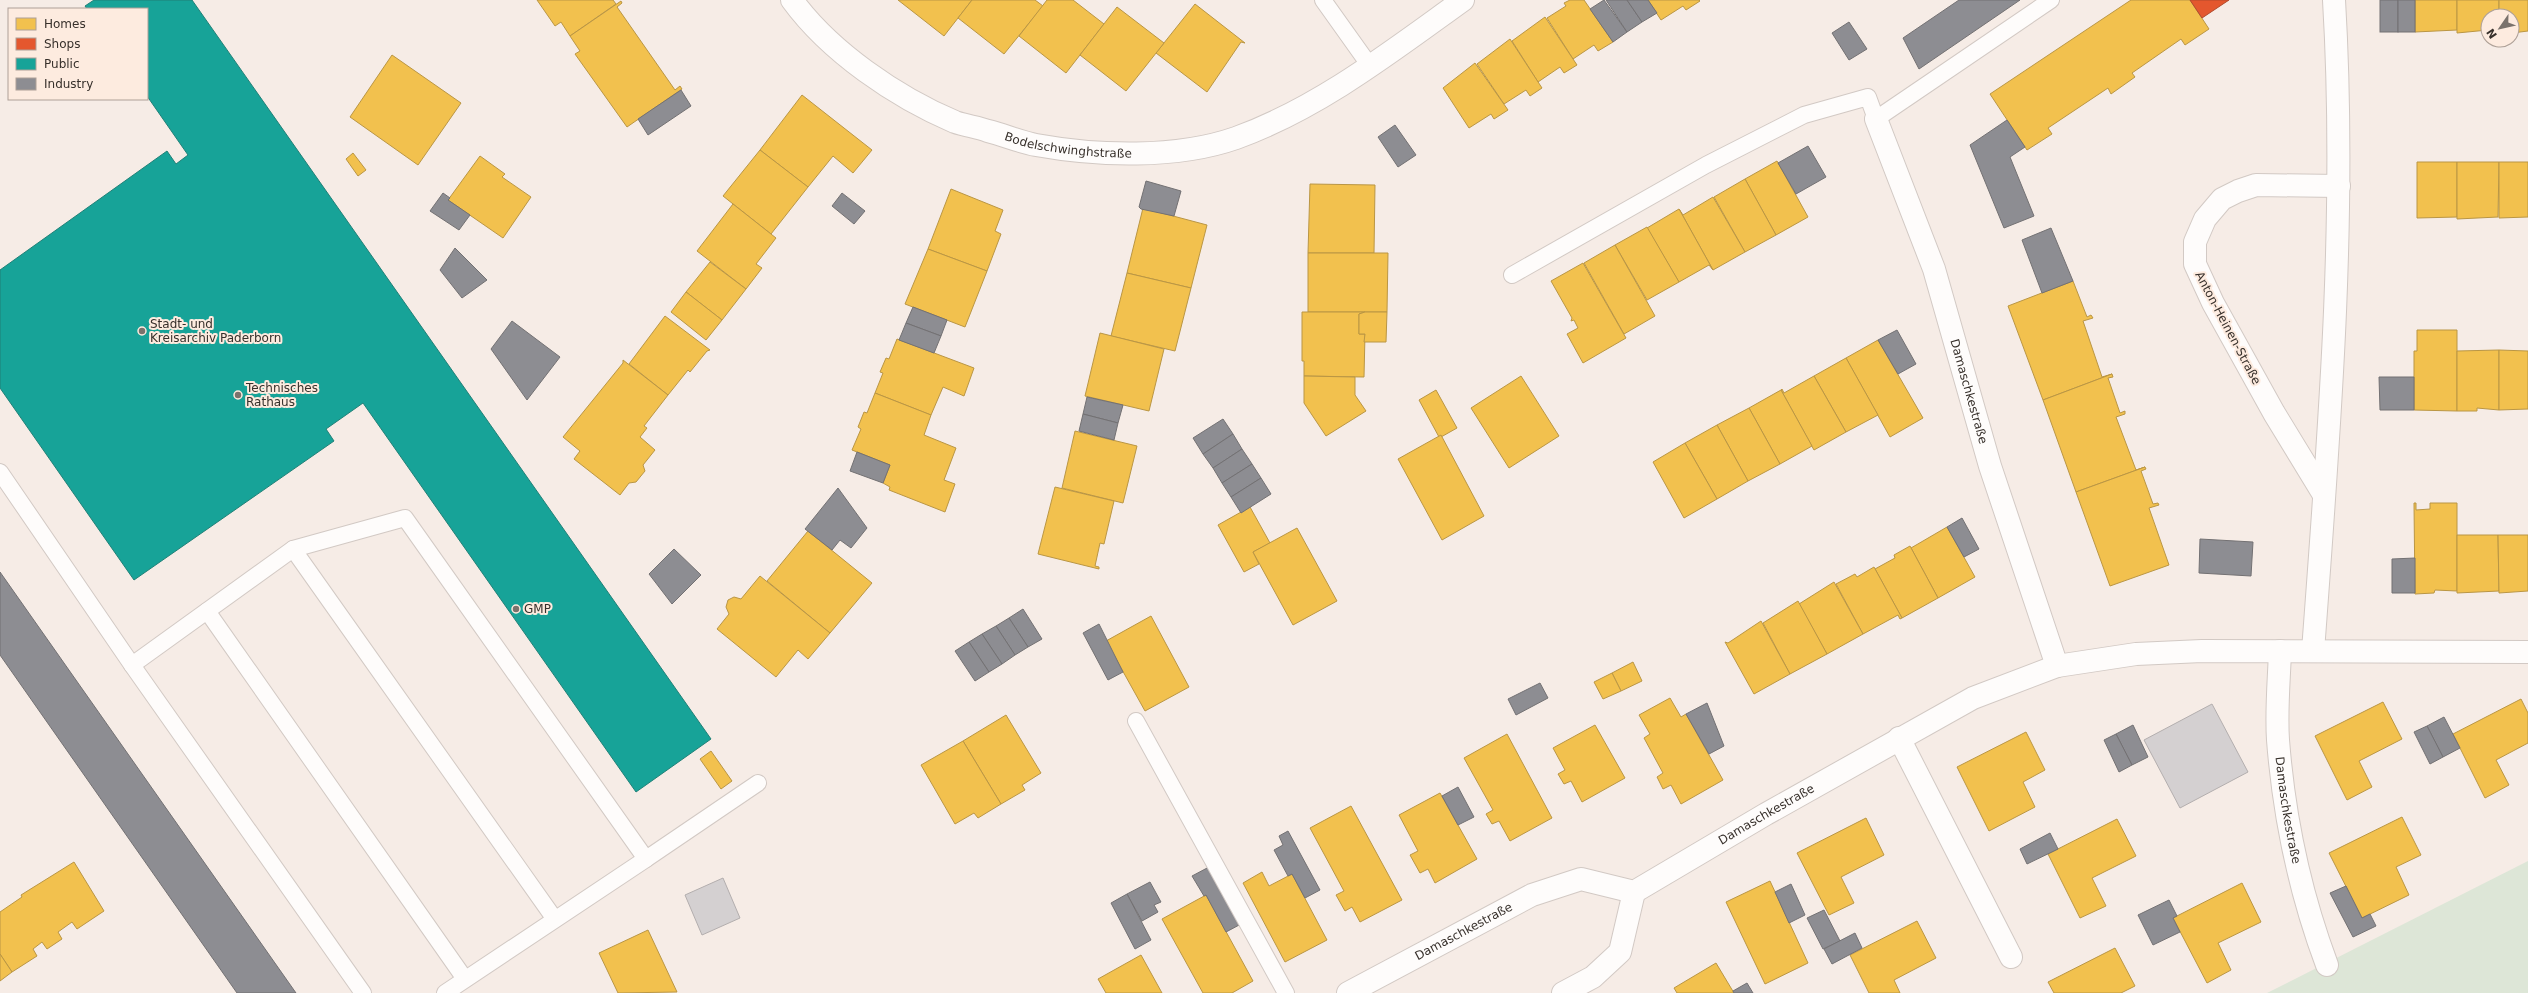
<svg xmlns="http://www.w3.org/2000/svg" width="2528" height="993" font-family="'DejaVu Sans',sans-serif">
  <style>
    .park { fill: #dde6d7 }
    .homes { fill: #f2c14e; stroke: #ba9644 }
    .shops { fill: #e4572e; stroke: #b04b2d }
    .public { fill: #17a398; stroke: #218077 }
    .industry { fill: #8d8d92; stroke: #737173 }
    .building { fill: #d4d0d1; stroke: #b3aeae }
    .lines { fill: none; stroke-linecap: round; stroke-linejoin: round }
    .lane-casing { stroke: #d2c9c4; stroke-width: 18 }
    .street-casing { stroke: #d2c9c4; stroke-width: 24 }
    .lane { stroke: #fefcfb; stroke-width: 16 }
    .street { stroke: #fefcfb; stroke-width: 22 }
    .poi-dot { fill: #7a726c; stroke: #fdebdf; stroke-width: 1.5 }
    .labels { text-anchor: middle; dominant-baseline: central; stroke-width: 4; stroke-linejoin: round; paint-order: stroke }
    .street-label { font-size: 12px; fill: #37302b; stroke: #fdebdf }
    .poi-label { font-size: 12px; fill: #37302b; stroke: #fdebdf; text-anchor: start }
  </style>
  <rect width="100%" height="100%" fill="#f6ece6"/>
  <polygon class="park" points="2528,861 2528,993 2267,993"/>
  <g class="homes">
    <polygon points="537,0 613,0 616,4 570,36 561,22 555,26"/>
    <polygon points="898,0 972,0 944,36"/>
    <polygon points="972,0 1035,0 1043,6 1004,54 958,18"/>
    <polygon points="1047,0 1073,0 1104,24 1066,73 1019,36"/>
    <polygon points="1570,0 1584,0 1613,42 1598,51 1594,45 1573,59 1547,18 1566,6 1564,3"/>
    <polygon points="1648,0 1699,0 1700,1 1686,10 1683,6 1661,20"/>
    <polygon points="2131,0 2190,0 2209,29 2185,45 2181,39 2132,73 2135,77 2111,94 2108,88 2048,128 2052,134 2027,150 1990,94"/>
    <polygon points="2415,0 2457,0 2457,30 2415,32"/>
    <polygon points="2457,0 2499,0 2499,16 2488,16 2488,30 2457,33"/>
    <polygon points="2499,0 2528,0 2528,31 2512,33 2512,16 2499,16"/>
    <polygon points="621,1 622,3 617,7 675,90 680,86 682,89 627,127 575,54 580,51 570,36"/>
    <polygon points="1195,4 1245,43 1241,42 1207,92 1156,53"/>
    <polygon points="1117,7 1164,43 1126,91 1080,55"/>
    <polygon points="1545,17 1577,65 1564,73 1560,67 1538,82 1512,41"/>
    <polygon points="1510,39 1542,88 1530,96 1526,90 1504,104 1477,64"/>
    <polygon points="392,55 461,103 418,165 350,117"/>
    <polygon points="1475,63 1508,110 1494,119 1491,114 1469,128 1443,88"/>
    <polygon points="802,95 872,150 853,173 833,156 808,187 760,150"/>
    <polygon points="760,150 808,187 771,234 723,196"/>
    <polygon points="353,153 366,170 358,176 346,159"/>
    <polygon points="480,156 505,174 502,177 531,197 503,238 448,200"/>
    <polygon points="1777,161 1808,217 1776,235 1745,179"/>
    <polygon points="2417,162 2457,162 2457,217 2417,218"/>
    <polygon points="2457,162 2499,162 2498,217 2457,219"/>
    <polygon points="2499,162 2528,162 2528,217 2499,218"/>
    <polygon points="1745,179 1776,235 1745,252 1714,197"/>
    <polygon points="1310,184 1375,185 1374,253 1308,253"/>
    <polygon points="951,189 1003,210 995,231 1001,234 987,271 928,249"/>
    <polygon points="1713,197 1745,252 1713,270 1679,209 1683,215"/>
    <polygon points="733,204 776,238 756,264 762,268 746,289 697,251"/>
    <polygon points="1143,208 1207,225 1191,288 1127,273"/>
    <polygon points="1679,209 1713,270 1709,265 1679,282 1647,228"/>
    <polygon points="1647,227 1679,282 1647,300 1615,245"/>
    <polygon points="1615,245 1655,316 1624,334 1584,263"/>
    <polygon points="928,249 987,271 965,327 905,304"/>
    <polygon points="1308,253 1388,253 1387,312 1308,312"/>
    <polygon points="710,262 746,289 722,320 686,292"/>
    <polygon points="1583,263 1626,338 1583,363 1567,334 1578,328 1574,320 1571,321 1572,318 1551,281"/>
    <polygon points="1127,273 1191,288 1175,351 1111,336"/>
    <polygon points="2073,281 2087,317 2091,315 2093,318 2083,321 2102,377 2112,374 2043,400 2008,306"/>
    <polygon points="686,292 722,320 706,340 671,312"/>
    <polygon points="1302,312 1365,312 1359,314 1359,334 1365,334 1364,377 1304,376 1304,361 1302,361"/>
    <polygon points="1365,312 1387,312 1386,342 1364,342 1365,334 1359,334 1359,314"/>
    <polygon points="665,316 710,350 707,351 690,372 688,370 668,395 629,364"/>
    <polygon points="2417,330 2457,330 2457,411 2414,410 2414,351 2417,351"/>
    <polygon points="1100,333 1164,349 1149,411 1085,396"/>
    <polygon points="897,339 974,368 964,396 943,387 931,415 875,393 883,373 880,372 886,358 889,359"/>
    <polygon points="1878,340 1923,418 1890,437 1846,358"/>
    <polygon points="2499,350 2499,410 2477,408 2477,411 2457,411 2457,351"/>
    <polygon points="2499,350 2528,351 2528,409 2499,410"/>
    <polygon points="1846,358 1878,415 1846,432 1814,376"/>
    <polygon points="623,360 668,395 644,426 647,428 640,437 655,450 643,465 645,471 636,482 629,483 620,495 574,459 580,451 563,437 623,363"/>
    <polygon points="2112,374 2113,377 2108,378 2120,413 2125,411 2125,414 2116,417 2136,470 2145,467 2076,492 2043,400"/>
    <polygon points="1304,376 1355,377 1355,395 1366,411 1326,436 1304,403"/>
    <polygon points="1521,376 1559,436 1509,468 1471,408"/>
    <polygon points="1814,376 1846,432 1814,450 1781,390 1782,389 1784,393"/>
    <polygon points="1436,390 1457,428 1441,437 1439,437 1419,400"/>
    <polygon points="1781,390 1812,446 1780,464 1749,408"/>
    <polygon points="875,393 931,415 924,435 956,448 944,480 955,484 945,512 889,490 890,487 883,483 890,465 852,450 861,429 858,427 864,412 867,413"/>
    <polygon points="1749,408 1780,464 1748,481 1717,425"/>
    <polygon points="1717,425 1748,481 1717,499 1685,443"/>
    <polygon points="1075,431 1137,446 1123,503 1062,488"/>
    <polygon points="1441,435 1484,516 1442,540 1398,459"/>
    <polygon points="1685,443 1717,499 1684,518 1653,462"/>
    <polygon points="2145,467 2146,469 2141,471 2153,504 2158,503 2159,505 2149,508 2169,565 2110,586 2076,492"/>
    <polygon points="1055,487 1114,501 1104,544 1100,543 1095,566 1099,567 1099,569 1038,554"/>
    <polygon points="2414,503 2416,503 2416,510 2430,509 2430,503 2457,503 2457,591 2435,590 2434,593 2415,594"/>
    <polygon points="1250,507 1270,543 1253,552 1259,564 1244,572 1218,525"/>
    <polygon points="1947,527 1975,577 1938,598 1911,548"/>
    <polygon points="1297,528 1337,601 1293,625 1253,552"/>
    <polygon points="808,531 872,583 830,633 767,581"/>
    <polygon points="2457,535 2498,535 2499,591 2457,593"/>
    <polygon points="2498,535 2528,535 2528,591 2499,593"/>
    <polygon points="1910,546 1938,598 1902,618 1875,569 1895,558 1894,555"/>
    <polygon points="1874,567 1902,618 1900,619 1898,615 1863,634 1836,584 1855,574 1857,577"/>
    <polygon points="760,576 830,633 808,659 798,650 776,677 717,629 729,614 726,607 728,600 734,597 741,599"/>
    <polygon points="1834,582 1863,634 1827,654 1799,604"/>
    <polygon points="1798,601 1827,654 1790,674 1763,623"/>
    <polygon points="1151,616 1189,687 1145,711 1106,641"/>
    <polygon points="1761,621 1790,674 1754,694 1725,642 1728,643"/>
    <polygon points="1633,662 1642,681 1621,691 1612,673"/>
    <polygon points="1612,673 1621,691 1603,699 1594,682"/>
    <polygon points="1670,698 1681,717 1686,714 1723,780 1681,804 1671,785 1663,789 1657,777 1663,773 1644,738 1650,734 1639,715"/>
    <polygon points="2521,699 2528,713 2528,743 2496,760 2509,785 2485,798 2453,734"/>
    <polygon points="2383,702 2402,739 2359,761 2372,787 2347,800 2315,736"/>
    <polygon points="1006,715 1041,773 1022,785 1025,790 1001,804 963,741"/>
    <polygon points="1595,725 1625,778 1582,802 1571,781 1564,784 1558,774 1565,770 1553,748"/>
    <polygon points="2026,732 2045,770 2023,782 2035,807 1989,831 1957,767"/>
    <polygon points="1507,734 1552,818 1510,841 1499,821 1492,824 1486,814 1493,810 1464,758"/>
    <polygon points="963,741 1001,804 978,818 974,813 955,824 921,765"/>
    <polygon points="711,751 732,781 721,789 700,759"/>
    <polygon points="1440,793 1477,859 1435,883 1428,869 1420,873 1410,855 1418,851 1399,815"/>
    <polygon points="1351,806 1402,900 1360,922 1352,907 1345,911 1336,895 1344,891 1310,828"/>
    <polygon points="2402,817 2421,855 2396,867 2409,895 2362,918 2329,853"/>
    <polygon points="1866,818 1884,855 1841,877 1854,903 1829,915 1797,853"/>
    <polygon points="2117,819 2136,856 2092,878 2106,906 2080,918 2048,854"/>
    <polygon points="74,862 104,911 77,929 72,922 58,932 62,939 47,949 42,942 33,949 37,956 12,972 0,954 0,912 22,897 21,895"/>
    <polygon points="1262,872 1269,886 1292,874 1327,940 1285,962 1243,883"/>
    <polygon points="1770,881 1808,963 1765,984 1726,902"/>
    <polygon points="2242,883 2261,922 2218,943 2231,970 2207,983 2173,918"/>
    <polygon points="1206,895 1253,981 1232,993 1203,993 1162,919"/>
    <polygon points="1917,921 1936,958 1894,980 1900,993 1869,993 1850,955"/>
    <polygon points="648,930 677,992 618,993 599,953"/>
    <polygon points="2115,948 2135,986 2121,993 2054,993 2048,982"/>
    <polygon points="0,954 12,972 0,981"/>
    <polygon points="1141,955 1162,993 1106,993 1098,979"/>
    <polygon points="1716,963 1734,993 1677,993 1674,988"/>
  </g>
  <polygon class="shops" points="2190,0 2229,0 2202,18"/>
  <polygon class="public" points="94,0 192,0 711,739 636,792 363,403 326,429 334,441 134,580 0,388 0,270 167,151 176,164 188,155 147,96 147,9 87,9 85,6"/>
  <g class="industry">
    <polygon points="1604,0 1627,32 1613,42 1590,9"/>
    <polygon points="1606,0 1627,0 1642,22 1627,32"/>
    <polygon points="1627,0 1648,0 1657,13 1642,22"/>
    <polygon points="1959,0 2020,0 1919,69 1903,38"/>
    <rect x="2380" y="0" width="18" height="32"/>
    <rect x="2398" y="0" width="17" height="32"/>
    <polygon points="1849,22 1867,49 1849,60 1832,33"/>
    <polygon points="681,90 691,106 648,135 638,119"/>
    <polygon points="2007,120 2025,147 2010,157 2034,216 2004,228 1970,145"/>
    <polygon points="1395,125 1416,155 1398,167 1378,137"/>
    <polygon points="1808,146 1826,177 1796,194 1778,163"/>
    <polygon points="1146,181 1181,191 1174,216 1141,209 1139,207"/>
    <polygon points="443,193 450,198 448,200 470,215 459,230 430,211"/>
    <polygon points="842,193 865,211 854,224 832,206"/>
    <polygon points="2051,228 2073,281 2042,293 2022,240"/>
    <polygon points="455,248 487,280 462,298 440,270"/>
    <polygon points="913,307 947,320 941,336 906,323"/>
    <polygon points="512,321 560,357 527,400 491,349"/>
    <polygon points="906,323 941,336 934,353 899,340"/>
    <polygon points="1897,330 1916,364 1898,374 1878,340"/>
    <polygon points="2379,377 2414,377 2414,410 2380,410"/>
    <polygon points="1087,397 1123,405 1118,423 1083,414"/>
    <polygon points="1083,414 1118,423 1114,440 1079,431"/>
    <polygon points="1223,419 1233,434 1203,454 1193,438"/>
    <polygon points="1233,434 1242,449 1213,468 1203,454"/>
    <polygon points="1242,449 1252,464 1222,483 1213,468"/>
    <polygon points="857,452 890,465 883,483 850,471"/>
    <polygon points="1252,464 1261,478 1231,497 1222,483"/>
    <polygon points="1261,478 1271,494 1241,513 1231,497"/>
    <polygon points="838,488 867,528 851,548 840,540 832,550 805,529"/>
    <polygon points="1962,518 1979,549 1964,557 1947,527"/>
    <polygon points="2200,539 2253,542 2251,576 2199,573"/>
    <polygon points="674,549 701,575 672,604 649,574"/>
    <polygon points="2415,558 2415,593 2392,593 2392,559"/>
    <polygon points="0,572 296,993 237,993 0,655"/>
    <polygon points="1023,609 1042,639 1028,647 1009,618"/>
    <polygon points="1009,618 1028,647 1015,655 996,626"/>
    <polygon points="1099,624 1123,672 1108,680 1083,633"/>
    <polygon points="996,626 1015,655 1002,664 982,634"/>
    <polygon points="982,634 1002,664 989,672 969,642"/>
    <polygon points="969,642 989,672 975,681 955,651"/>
    <polygon points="1540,683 1548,698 1516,715 1508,699"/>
    <polygon points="1707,703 1724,746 1709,754 1686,714"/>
    <polygon points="2444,717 2460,748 2443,757 2427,726"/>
    <polygon points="2133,725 2148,757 2132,765 2116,734"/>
    <polygon points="2427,726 2443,757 2430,764 2414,732"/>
    <polygon points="2116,734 2132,765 2119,772 2104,740"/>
    <polygon points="1458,787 1474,817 1458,825 1442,796"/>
    <polygon points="1288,831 1320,890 1305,898 1292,874 1288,876 1274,850 1283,845 1279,836"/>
    <polygon points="2050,833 2058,849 2027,864 2020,849"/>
    <polygon points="1209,867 1241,924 1226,932 1206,895 1204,896 1192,876"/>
    <polygon points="1150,882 1161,902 1154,905 1158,912 1142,921 1127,894"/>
    <polygon points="1791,884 1805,915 1789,923 1775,892"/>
    <polygon points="2346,886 2362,918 2370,914 2376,926 2353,937 2330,893"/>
    <polygon points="1127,894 1151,940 1135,949 1111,903"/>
    <polygon points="2169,900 2177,916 2173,918 2180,932 2153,945 2138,915"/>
    <polygon points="1824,910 1840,941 1823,949 1807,918"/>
    <polygon points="1855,933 1862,948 1832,964 1824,949"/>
    <polygon points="1747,983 1753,993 1734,993 1733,991"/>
  </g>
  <g class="building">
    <polygon points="2212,704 2248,772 2180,808 2144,740"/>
    <polygon points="723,878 740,918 702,935 685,895"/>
  </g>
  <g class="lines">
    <g class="lane-casing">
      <g id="lane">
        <polyline points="1323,0 1370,66"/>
        <polyline points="1512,275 1706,165 1804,115 1868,97 1876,119 2051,0"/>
        <polyline points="0,472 132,665 363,993"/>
        <polyline points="293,549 554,918"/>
        <polyline points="207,611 465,979"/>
        <polyline points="132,665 293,549 405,518 646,859 445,993"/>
        <polyline points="1136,721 1286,993"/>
        <polyline points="646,859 758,783"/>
      </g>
    </g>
    <g class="street-casing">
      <g id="street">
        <path id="s1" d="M792,0C830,52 896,97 955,122C966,126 978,127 988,131C1004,135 1020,142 1036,145C1097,156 1176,159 1236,138C1319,108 1392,51 1463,0"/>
        <path id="s2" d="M1876,119L1934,269L1990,466L2057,666"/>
        <polyline points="2324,495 2274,413 2213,303 2195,264 2195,242 2205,219 2222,199 2238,191 2256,185 2339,186"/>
        <path id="s3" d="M2280,651C2279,680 2276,711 2278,740C2284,817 2300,893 2327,965"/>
        <path d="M2313,651C2329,435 2347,217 2334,0"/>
        <polyline points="1899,738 2011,957"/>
        <path id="s4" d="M1348,993L1532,895L1581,879L1634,892L1766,814L1973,698L2057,666L2136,654L2202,651L2528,652"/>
        <polyline points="1563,993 1593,977 1620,952 1634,892"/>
      </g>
    </g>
    <use href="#lane" class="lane"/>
    <use href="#street" class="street"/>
  </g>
  <g class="poi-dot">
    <circle cx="142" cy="331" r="4"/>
    <circle cx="238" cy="395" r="4"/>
    <circle cx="516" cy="609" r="4"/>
  </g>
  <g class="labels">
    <g class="street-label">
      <text stroke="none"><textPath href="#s1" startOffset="322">Bodelschwinghstraße</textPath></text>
      <text transform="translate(2228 328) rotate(62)">Anton-Heinen-Straße</text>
      <text stroke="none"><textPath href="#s2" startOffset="288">Damaschkestraße</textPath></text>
      <text stroke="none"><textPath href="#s3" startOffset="160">Damaschkestraße</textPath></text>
      <text stroke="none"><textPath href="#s4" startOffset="468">Damaschkestraße</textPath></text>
      <text stroke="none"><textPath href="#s4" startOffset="131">Damaschkestraße</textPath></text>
    </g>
    <g class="poi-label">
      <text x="150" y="324">Stadt- und<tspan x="150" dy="14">Kreisarchiv Paderborn</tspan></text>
      <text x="246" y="388">Technisches<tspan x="246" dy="14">Rathaus</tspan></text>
      <text x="524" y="609">GMP</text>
    </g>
  </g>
  <rect x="8" y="8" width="140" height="92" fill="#fdebdf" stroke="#aea097"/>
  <rect x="16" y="18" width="20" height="12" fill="#f2c14e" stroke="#aea097"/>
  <text x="44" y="28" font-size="12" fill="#37302b">Homes</text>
  <rect x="16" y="38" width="20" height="12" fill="#e4572e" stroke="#aea097"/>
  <text x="44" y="48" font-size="12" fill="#37302b">Shops</text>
  <rect x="16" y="58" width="20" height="12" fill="#17a398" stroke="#aea097"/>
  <text x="44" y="68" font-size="12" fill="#37302b">Public</text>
  <rect x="16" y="78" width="20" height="12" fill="#8d8d92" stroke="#aea097"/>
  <text x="44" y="88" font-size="12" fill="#37302b">Industry</text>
  <g transform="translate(2500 28) rotate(236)"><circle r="19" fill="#fdebdf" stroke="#aea097"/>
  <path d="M0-3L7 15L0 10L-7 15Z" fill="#7a726c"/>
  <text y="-6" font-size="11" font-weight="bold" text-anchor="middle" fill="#37302b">N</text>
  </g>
</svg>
